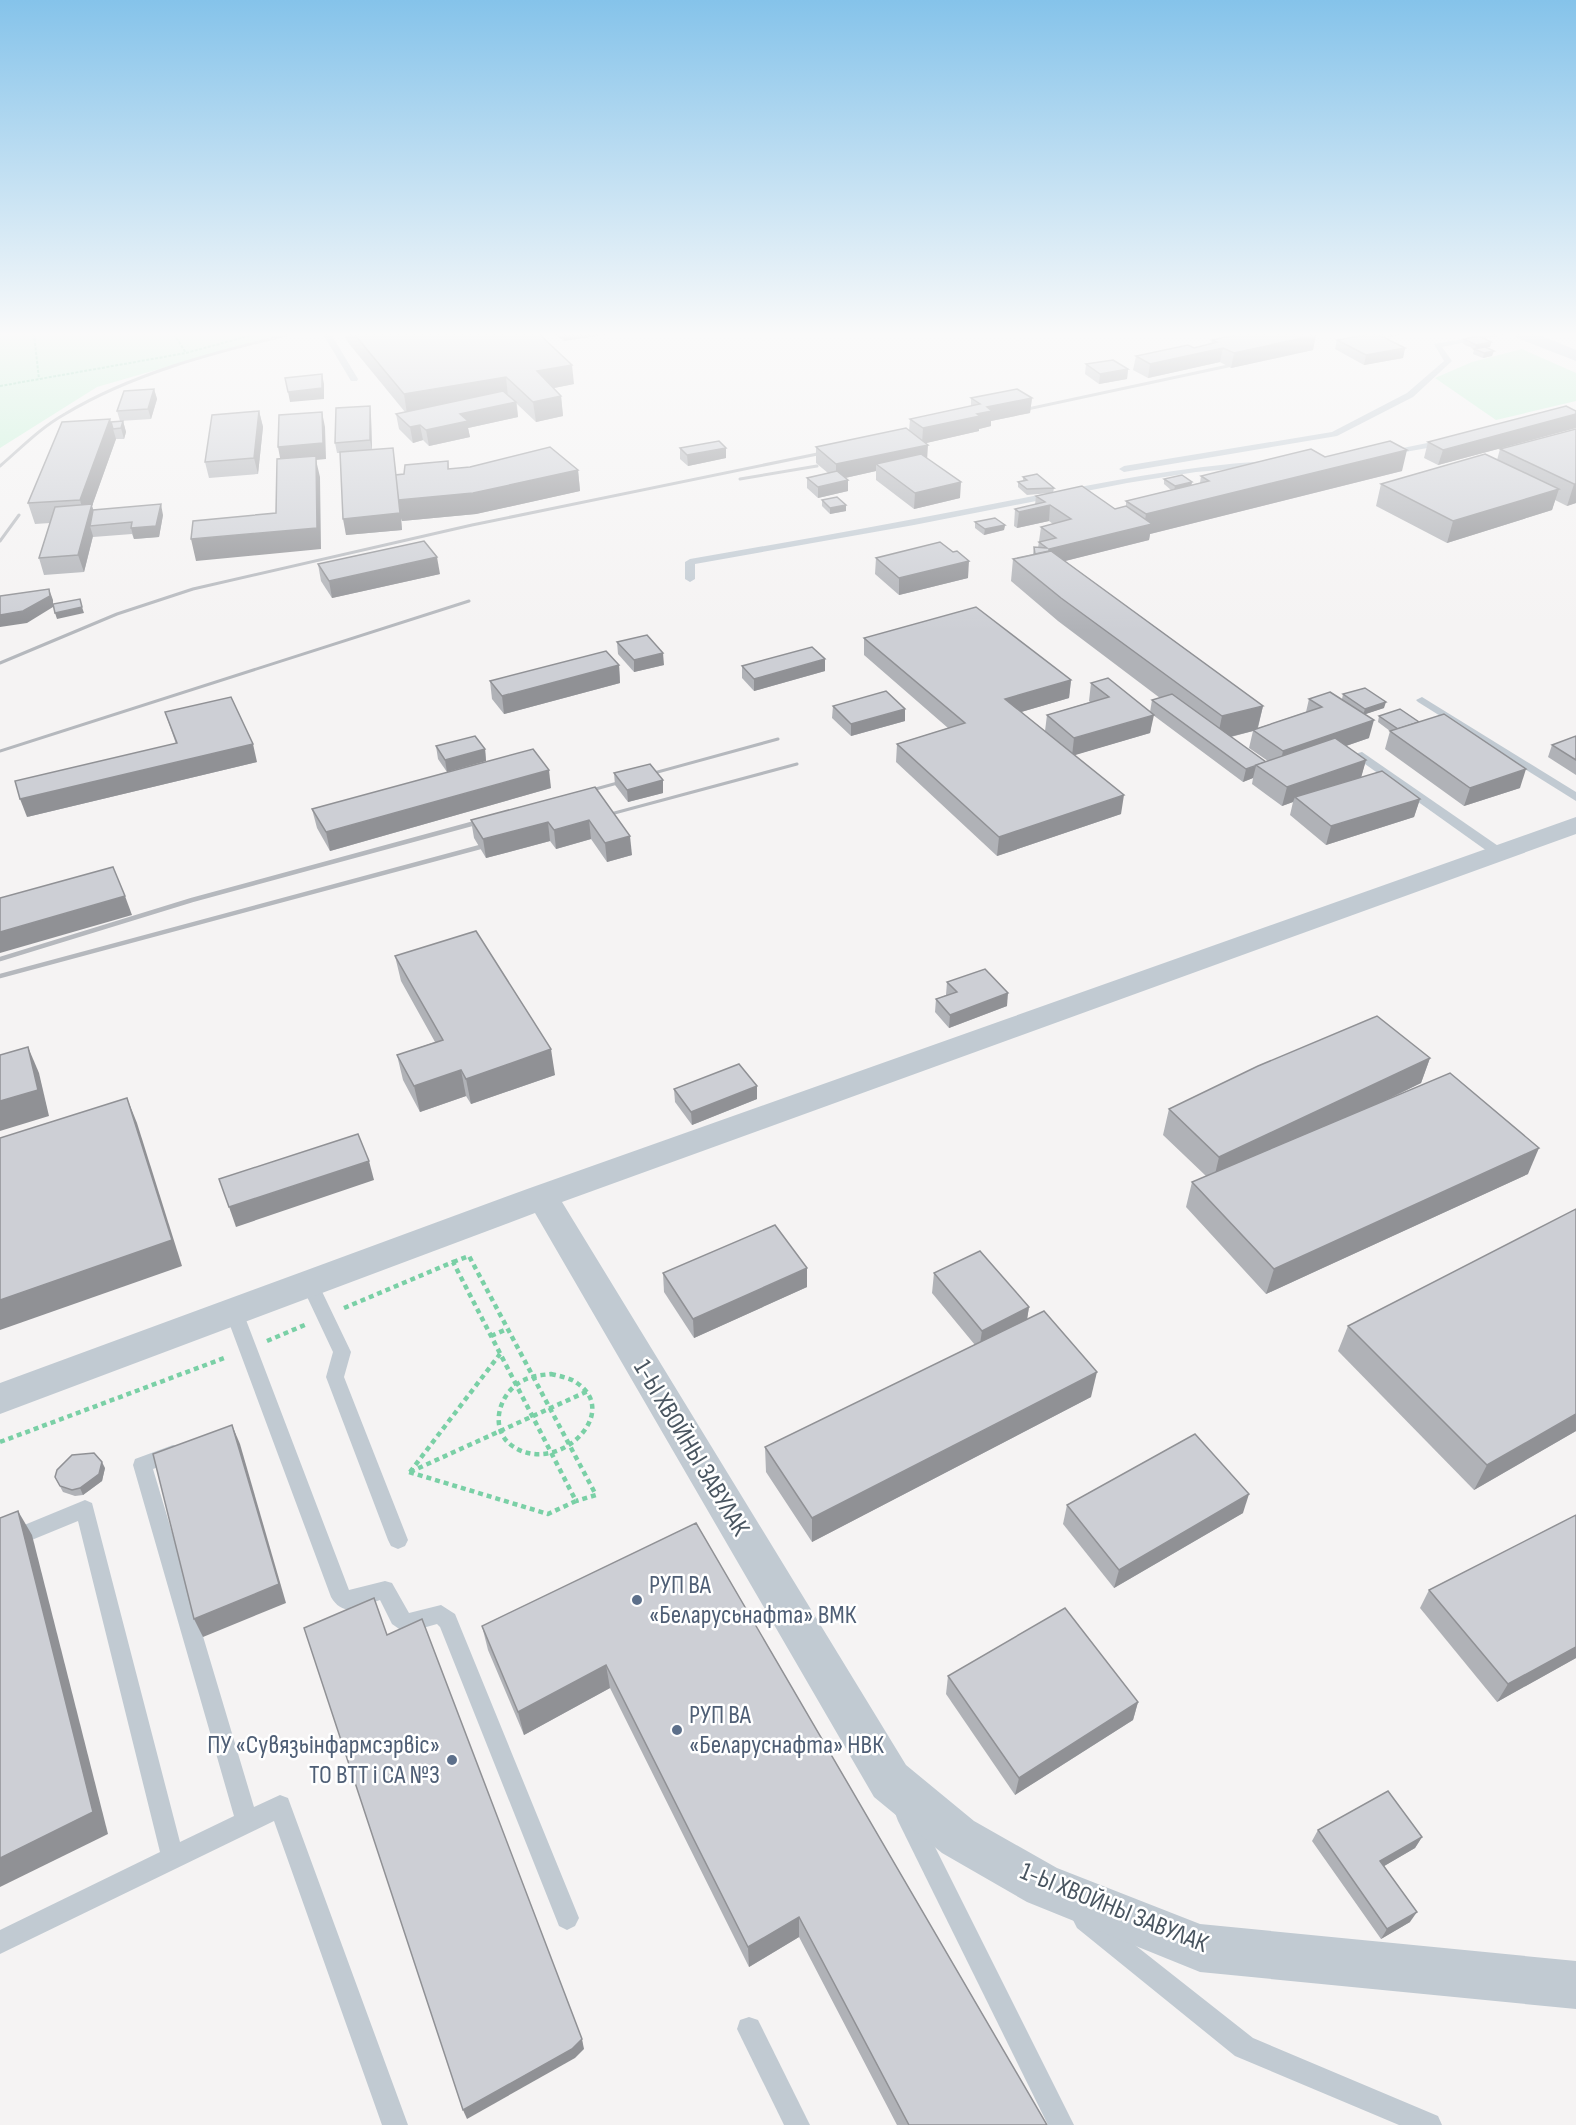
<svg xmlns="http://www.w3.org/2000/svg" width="1576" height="2125" font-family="'Sofia Sans Condensed',sans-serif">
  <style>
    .green { fill: #c3f1d5 }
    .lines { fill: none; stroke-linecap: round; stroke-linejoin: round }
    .path-far1 { stroke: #7ad0a6; stroke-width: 2; stroke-dasharray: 3 1.5; stroke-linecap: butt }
    .path { stroke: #7ad0a6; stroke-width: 4.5; stroke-dasharray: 5 4; stroke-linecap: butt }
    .lane { fill: #c1cad2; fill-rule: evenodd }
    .street { fill: #c1cad2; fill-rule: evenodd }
    .secondary { fill: #c1cbd6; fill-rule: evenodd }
    .rail-far1 { stroke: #b5b8bd; stroke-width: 3 }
    .rail { stroke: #b5b8bd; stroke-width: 4.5 }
    .wall { fill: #b0b2b7; fill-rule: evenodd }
    .shaded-wall { fill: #909195 }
    .building { fill: #cdcfd5; stroke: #909195; stroke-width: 1.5 }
    .service-dot { fill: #5c6f8a; stroke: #fff; stroke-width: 2 }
    .labels { text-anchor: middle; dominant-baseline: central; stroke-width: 5; stroke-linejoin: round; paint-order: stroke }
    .near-street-label { font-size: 26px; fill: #4a5661; stroke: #fff }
    .near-service-label { font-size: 26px; fill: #4e5e75; stroke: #fff; text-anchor: start }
  </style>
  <rect width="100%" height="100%" fill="#f5f3f3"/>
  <g class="green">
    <polygon points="0,334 280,334 97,387 0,448"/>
    <polygon points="1522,349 1576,373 1576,401 1496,420 1435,378 1472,362"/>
  </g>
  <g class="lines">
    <g class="path-far1">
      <polyline points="34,334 39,379"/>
      <polyline points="174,334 186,353"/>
      <polyline points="0,386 186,353 256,334"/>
    </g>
    <g class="path">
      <polyline points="453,1262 469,1256 596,1495 576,1501"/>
      <polyline points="344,1308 453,1262 576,1501 548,1514 409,1472"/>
      <polyline points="491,1336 507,1329"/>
      <polyline points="267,1341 307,1324"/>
      <path d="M551,1374C559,1376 571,1378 577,1383C623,1414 555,1478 511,1445C488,1427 500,1391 524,1380C532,1376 542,1375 551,1374Z"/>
      <polyline points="0,1442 227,1357"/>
      <polyline points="410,1472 588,1391"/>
      <polyline points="410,1472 500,1354"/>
    </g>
    <g class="lane">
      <polygon points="323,334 331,334 358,379 357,381 351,381"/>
      <polygon points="1493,334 1508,334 1442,347 1452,361 1413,397 1337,436 1124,472 1119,469 1124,466 1332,432 1407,393 1444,361 1434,344"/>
      <polygon points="1447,439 1451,442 1450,444 1388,455 1383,452"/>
      <path d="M1266,461L1271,464L1269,466L1196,472L1127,483L914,525L695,564V579L690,582L685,579V562L690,559C788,542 885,525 982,506C1077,488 1170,467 1266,461Z"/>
      <polygon points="1422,697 1576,792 1576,801 1418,702 1416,700"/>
      <polygon points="1362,752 1504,850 1505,853 1504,856 1494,856 1358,759 1358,753"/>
      <polygon points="310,1277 316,1279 351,1352 344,1377 408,1540 405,1546 398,1549 391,1546 388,1540 326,1377 333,1352 301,1284 304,1279"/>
      <path d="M234,1305L240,1307L243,1312L349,1590L385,1581L392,1583L409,1613L441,1605L455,1614L579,1918L575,1926L567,1930L559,1926L440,1627L437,1624L405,1633L392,1624L380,1600C360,1606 344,1619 331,1597L225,1312L228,1307Z"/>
      <polygon points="173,1445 180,1447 182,1453 180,1459 153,1469 254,1807 280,1795 288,1798 408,2125 382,2125 274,1821 0,1954 0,1930 160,1852 78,1521 0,1553 0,1535 85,1500 92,1503 180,1842 234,1816 133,1465 135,1459"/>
      <polygon points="906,1802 914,1805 1074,2125 1048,2125 898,1821 895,1813 898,1805"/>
      <polygon points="1085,1908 1093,1912 1253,2038 1438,2116 1442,2125 1399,2125 1235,2056 1077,1928 1073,1920 1077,1912"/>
      <polygon points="749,2017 758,2020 810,2125 784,2125 737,2029 740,2020"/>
    </g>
    <polygon class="street" points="1576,817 1576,834 562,1202 906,1765 974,1821 1057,1868 1200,1924 1576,1961 1576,2009 1200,1972 1027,1902 942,1853 874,1797 535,1213 0,1414 0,1383 530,1188"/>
    <polygon class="secondary" points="1514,334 1537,334 1576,350 1576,361 1517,338"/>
    <g class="rail-far1">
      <polyline points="1014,412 1228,366"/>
      <path d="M0,466C21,448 40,428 65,414C133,373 213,353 290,334"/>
      <polyline points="740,479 817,466"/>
      <polyline points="0,541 19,515"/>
      <polyline points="0,663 117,614 193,589 472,525 832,451"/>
      <polyline points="0,751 469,601"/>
      <polyline points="581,793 778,739"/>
      <polyline points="607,815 797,764"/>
    </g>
    <g class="rail">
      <polyline points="597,818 612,814"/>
      <polyline points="0,959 192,900 486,820"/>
      <polyline points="0,976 495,843"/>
    </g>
  </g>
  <g class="wall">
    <polygon points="345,334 539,334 574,384 554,388 561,396 563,416 536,422 517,404 518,417 468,428 470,437 429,446 423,440 413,443 399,429 396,414 405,412 346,340"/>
    <polygon points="555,334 608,334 564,341"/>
    <polygon points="1380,334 1405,334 1389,337"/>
    <polygon points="1316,335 1313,350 1231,368 1220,362 1148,378 1133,370 1136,356 1194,348 1211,344 1212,340"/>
    <polygon points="1464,339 1491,342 1490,347 1486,347 1492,356 1483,358 1473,354 1474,349 1463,344"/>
    <polygon points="1337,340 1405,348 1403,358 1364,365 1335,349"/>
    <polygon points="1086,364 1128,369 1127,379 1099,384 1085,374"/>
    <polygon points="154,389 157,399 151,419 120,421 117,411"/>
    <polygon points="971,398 1032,398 1030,413 991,421 991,426 979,429 979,431 926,443 927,458 960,498 914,509 876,480 876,471 845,478 848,491 818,498 807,488 807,478 828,473 816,463 816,447 909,431 910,419 971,406"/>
    <polygon points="370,406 371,416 372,450 393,448 396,475 404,474 448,461 449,469 578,470 580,491 476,514 402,521 401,518 402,530 346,535 340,453 337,453 335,443"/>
    <polygon points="259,411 263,427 258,474 209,478 205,462"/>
    <polygon points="1576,411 1576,428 1438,465 1424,458 1428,442"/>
    <polygon points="123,421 126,432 124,439 116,439 92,506 93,510 163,515 159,537 134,539 132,534 93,537 93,536 84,572 44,575 39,558 50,523 35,524 28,503 111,422"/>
    <polygon points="1576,429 1576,503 1567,506 1555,500 1552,510 1447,543 1376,506 1381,484 1497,460 1500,449"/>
    <polygon points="680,448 726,448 726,458 688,466 680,459"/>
    <path d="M1325,457L1402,471L1150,534L1149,540L1065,561L1263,706L1258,728L1306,712L1309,699H1342L1343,694L1384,708L1365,714L1369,738L1346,746L1366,760L1361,777L1420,799L1414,817L1326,845L1290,815L1293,802L1282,806L1252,784L1253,778L1243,782L1153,715L1150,733L1074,755L1121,814L997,856L896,762L897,744L948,728L864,655V638L1071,680L1069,698L1021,712L1045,731L1047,715L1090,702L1089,701L1091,683L1150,712L1152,700L1160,698L1058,621L1011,581L1013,559L1033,554L1034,547L1038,548L1041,527L1053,524L1049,521L1017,528L1014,526L1015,509L1035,505L1036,496L1050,493L1027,495L1018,487V482L1023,481V477L1054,488L1053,493L1115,509L1126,506V501L1171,490L1164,484V479L1192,482L1191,485L1200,483L1201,476ZM1253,731L1249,748L1268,761L1266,762L1231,737Z"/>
    <polygon points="822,500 846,511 830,514 822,506"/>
    <polygon points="975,522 1005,525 1004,530 984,535 975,528"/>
    <polygon points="876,558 968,578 899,595 875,574"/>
    <polygon points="318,564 440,574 332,598 321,581"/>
    <polygon points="617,642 664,665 634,672 618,654"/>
    <polygon points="619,665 620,683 504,714 492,699 490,681"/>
    <polygon points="742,666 825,671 754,691 742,678"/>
    <polygon points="833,706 905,709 905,721 851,736 832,718"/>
    <polygon points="165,712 257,762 27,817 176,744"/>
    <polygon points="1379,716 1520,788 1464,806 1385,749 1390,731 1378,722"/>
    <polygon points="1576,736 1576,775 1548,757 1552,745"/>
    <polygon points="436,746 485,749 486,761 447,772 438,759"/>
    <polygon points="614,773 663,780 663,793 628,802 615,785"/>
    <polygon points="595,787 632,855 607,862 591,839 556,849 550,841 486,858 474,838 471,820"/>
    <polygon points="551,788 330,851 317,828 312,809"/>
    <polygon points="395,956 555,1075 471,1104 466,1096 420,1112 403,1080 397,1055 435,1042 401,981"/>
    <polygon points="947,982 1007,1006 949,1028 935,1012 936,999 946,995"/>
    <polygon points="1430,1058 1421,1083 1387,1100 1528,1174 1266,1294 1186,1207 1192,1182 1206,1176 1163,1135 1169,1109"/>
    <polygon points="674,1089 757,1099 692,1125 675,1102"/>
    <polygon points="663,1273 807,1287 694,1338 664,1292"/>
    <polygon points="934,1273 1029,1307 1027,1319 1091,1397 812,1542 766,1472 765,1447 975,1345 932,1293"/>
    <polygon points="1348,1326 1576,1431 1474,1490 1338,1351"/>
    <polygon points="105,1468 102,1481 83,1495 75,1496 63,1492 55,1477"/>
    <polygon points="1067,1505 1243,1513 1114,1588 1063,1524"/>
    <polygon points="1576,1515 1576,1658 1497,1702 1420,1608 1429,1590"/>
    <polygon points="696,1523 1047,2125 897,2125 799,1937 749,1967 610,1688 524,1735 488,1650 482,1626"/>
    <polygon points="948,1676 1138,1702 1133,1720 1015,1795 946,1694"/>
    <polygon points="1318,1830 1422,1837 1415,1848 1384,1866 1410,1922 1381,1939 1312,1841"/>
  </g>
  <g class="shaded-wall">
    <polygon points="563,334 608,334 564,341"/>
    <polygon points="1390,334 1405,334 1389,337"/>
    <polygon points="1316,335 1313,350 1231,368 1234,353"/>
    <polygon points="1491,342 1490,347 1475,350 1476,345"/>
    <polygon points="1223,348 1220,362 1148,378 1150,364"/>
    <polygon points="1405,348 1403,358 1364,365 1366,355"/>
    <polygon points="1494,351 1492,356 1483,358 1484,353"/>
    <polygon points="572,365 574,384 539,391 537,371"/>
    <polygon points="1128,369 1127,379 1099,384 1100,374"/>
    <polygon points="322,374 324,384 324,399 290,402 288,392"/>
    <polygon points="506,377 508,397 407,414 404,394"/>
    <polygon points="154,389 157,399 151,419 148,409"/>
    <polygon points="561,396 563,416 536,422 533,402"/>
    <polygon points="1032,398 1030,413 991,421 991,426 979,429 979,431 922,444 923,428 977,414 987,407"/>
    <polygon points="516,402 518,417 468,428 470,437 429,446 426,430 460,414"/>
    <polygon points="370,406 371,416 372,450 370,440"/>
    <polygon points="259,411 263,427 258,474 254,458"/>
    <polygon points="322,412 325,427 326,459 316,460 320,477 321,549 196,561 191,539 317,528 281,463 278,447"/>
    <polygon points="1576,414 1576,428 1438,465 1443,450"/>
    <polygon points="110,419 116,439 92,506 97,521 90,526 93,536 84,572 78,555 86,522 80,500"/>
    <polygon points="123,421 126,432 124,439 121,428"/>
    <polygon points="420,425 423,440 413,443 410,427"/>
    <polygon points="928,445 927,461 876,464 876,471 836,480 836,464"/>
    <polygon points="393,448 399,500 578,470 580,491 476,514 402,521 401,518 402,530 346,535 343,519"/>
    <polygon points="726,448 726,458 688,466 687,455"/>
    <polygon points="1407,450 1402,471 1150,534 1149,540 1049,565 1049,549 1144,526 1146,514"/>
    <polygon points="848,480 848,491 818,498 818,487"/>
    <polygon points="961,482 960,498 914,509 915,493"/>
    <polygon points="1192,482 1191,487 1174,491 1175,486"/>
    <polygon points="1574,484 1576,484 1576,503 1567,506"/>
    <polygon points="1559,489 1552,510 1447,543 1453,521"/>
    <polygon points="161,504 163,515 159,537 134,539 131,528"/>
    <polygon points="846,505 846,511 830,514 830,508"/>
    <polygon points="1050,505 1049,521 1017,528 1019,512"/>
    <polygon points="1005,525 1004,530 984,535 985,529"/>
    <polygon points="437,557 440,574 332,598 329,581"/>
    <polygon points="969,561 968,578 899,595 899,578"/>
    <polygon points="49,589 53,600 53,607 27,623 0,627 0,615"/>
    <polygon points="82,607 84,613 57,619 55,613"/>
    <polygon points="663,653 664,665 634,672 634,660"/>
    <polygon points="825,659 825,671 754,691 754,679"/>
    <polygon points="619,665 620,683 504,714 502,696"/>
    <polygon points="1071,680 1069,698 1004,717 1005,699"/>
    <polygon points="1386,702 1384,708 1363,715 1365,709"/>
    <polygon points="1263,706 1257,730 1253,730 1253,731 1217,740 1222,716"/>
    <polygon points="905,709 905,721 851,736 851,724"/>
    <polygon points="1154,715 1150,733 1072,756 1074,738"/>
    <polygon points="1374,720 1369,738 1279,769 1283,751"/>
    <polygon points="253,744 257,762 27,817 20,799"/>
    <polygon points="485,749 486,761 447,772 445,760"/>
    <polygon points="1366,760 1361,778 1295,797 1293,802 1282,806 1287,787"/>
    <polygon points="1256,766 1253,778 1243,782 1246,769"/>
    <polygon points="1526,769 1520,788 1464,806 1470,788"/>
    <polygon points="549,770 551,788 330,851 326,832"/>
    <polygon points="663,780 663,793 628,802 627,790"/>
    <polygon points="1124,795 1121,814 997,856 999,837"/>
    <polygon points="1420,799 1414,817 1326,845 1331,826"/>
    <polygon points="589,820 591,839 556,849 554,830"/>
    <polygon points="548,822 550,841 486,858 483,839"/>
    <polygon points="630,836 632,855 607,862 605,843"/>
    <polygon points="125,896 132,915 0,953 0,932"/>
    <polygon points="1008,993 1007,1006 949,1028 950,1015"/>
    <polygon points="28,1047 39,1073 49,1116 0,1131 0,1101"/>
    <polygon points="551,1049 555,1075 471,1104 466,1079"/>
    <polygon points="1430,1058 1421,1083 1213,1183 1219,1157"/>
    <polygon points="461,1070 466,1096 420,1112 414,1086"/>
    <polygon points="757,1086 757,1099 692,1125 691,1112"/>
    <polygon points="127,1098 137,1123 182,1266 0,1330 0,1300"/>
    <polygon points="1539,1148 1528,1174 1266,1294 1274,1269"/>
    <polygon points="369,1161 374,1180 236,1227 229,1207"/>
    <polygon points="807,1268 807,1287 694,1338 693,1319"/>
    <polygon points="1029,1307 1026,1326 979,1350 982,1331"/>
    <polygon points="1097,1372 1091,1397 812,1542 812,1518"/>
    <polygon points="1576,1414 1576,1431 1474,1490 1487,1465"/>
    <polygon points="232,1425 240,1444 286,1603 203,1637 194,1619"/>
    <polygon points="102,1462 105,1468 102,1481 83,1495 80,1488"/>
    <polygon points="1249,1494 1243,1513 1114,1588 1119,1570"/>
    <polygon points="18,1511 32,1535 108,1834 0,1887 0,1858"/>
    <polygon points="1576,1647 1576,1658 1497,1702 1508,1684"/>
    <polygon points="606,1665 610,1688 524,1735 518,1712"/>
    <polygon points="1138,1702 1133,1720 1015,1795 1019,1778"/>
    <polygon points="1422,1837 1415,1848 1374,1872 1380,1861"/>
    <polygon points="1417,1912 1410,1922 1381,1939 1387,1929"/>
    <polygon points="799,1917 799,1937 749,1967 748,1947"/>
    <polygon points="582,2039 584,2049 575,2058 467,2119 463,2110"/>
  </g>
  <g class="building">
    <polygon points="354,334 539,334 572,365 537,371 561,396 533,402 506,377 404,394"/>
    <polygon points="1241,334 1312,334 1316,335 1234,353 1223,348 1150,364 1136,356 1188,345 1194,348 1217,342 1212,340"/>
    <polygon points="1371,334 1377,334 1405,348 1366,355 1337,340"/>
    <polygon points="1479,336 1491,342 1476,345 1464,339"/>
    <polygon points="1485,347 1494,351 1484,353 1474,349"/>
    <polygon points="1113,360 1128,369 1100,374 1086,364"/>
    <polygon points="322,374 322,388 288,392 285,378"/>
    <polygon points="154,389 148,409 117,411 124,391"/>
    <polygon points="1017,389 1032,398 987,407 992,411 977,414 980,416 923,428 910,419 980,404 971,398"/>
    <polygon points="503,391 516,402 460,414 468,421 426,430 420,425 410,427 396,414"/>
    <polygon points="370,406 370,440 335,443 336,408"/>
    <polygon points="1566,406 1576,411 1576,414 1443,450 1428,442"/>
    <polygon points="259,411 254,458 205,462 212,415"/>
    <polygon points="322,412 323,443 278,447 279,415"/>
    <polygon points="110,419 80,500 28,503 62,422"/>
    <polygon points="123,421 121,428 113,429 111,422"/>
    <polygon points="906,428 928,445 836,464 816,447"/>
    <polygon points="1576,429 1576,484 1574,484 1500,449"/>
    <polygon points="719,441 726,448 687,455 680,448"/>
    <polygon points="1390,441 1407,450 1146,514 1126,501 1209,481 1201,476 1311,449 1325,457"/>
    <polygon points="550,447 578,470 473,493 398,500 395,475 404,474 405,465 448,461 448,469 470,467"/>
    <polygon points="393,448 400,513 343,519 340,452"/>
    <polygon points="921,454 961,482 915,493 876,464"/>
    <polygon points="1485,454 1559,489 1453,521 1381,484"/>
    <polygon points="316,456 317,528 191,539 193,521 276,513 277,459"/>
    <polygon points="837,471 848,480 818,487 807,478"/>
    <polygon points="1037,474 1054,488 1027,489 1018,482 1027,480 1023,477"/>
    <polygon points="1182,475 1192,482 1175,486 1164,479"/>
    <polygon points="1082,486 1115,509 1126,506 1152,524 1049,549 1049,551 1035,554 1034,547 1047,548 1039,542 1056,538 1041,527 1071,519 1050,505 1019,512 1015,509 1045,502 1036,496"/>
    <polygon points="837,497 846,505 830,508 822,500"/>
    <polygon points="92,504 78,555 39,558 55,507"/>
    <polygon points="161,504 156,526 131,528 132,522 90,526 93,510"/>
    <polygon points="995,518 1005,525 985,529 975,522"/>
    <polygon points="424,541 437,557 329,581 318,564"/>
    <polygon points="940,542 953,552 957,551 969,561 899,578 876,558"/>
    <polygon points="1051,551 1263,706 1222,716 1061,598 1013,559"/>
    <polygon points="49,589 50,596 23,611 0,615 0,596"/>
    <polygon points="80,599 82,607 55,613 53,604"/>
    <polygon points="976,607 1071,680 1005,699 1124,795 999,837 897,744 965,723 864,638"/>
    <polygon points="647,635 663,653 634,660 617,642"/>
    <polygon points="812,647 825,659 754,679 742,666"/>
    <polygon points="606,651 619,665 502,696 490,681"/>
    <polygon points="1108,678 1154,715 1074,738 1047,715 1109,697 1091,683"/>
    <polygon points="1365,688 1386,702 1365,709 1343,694"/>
    <polygon points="886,691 905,709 851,724 833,706"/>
    <polygon points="1330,692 1374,720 1283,751 1253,730 1322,707 1309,699"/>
    <polygon points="1172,694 1266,762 1246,769 1152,700"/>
    <polygon points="231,697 253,744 20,799 15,781 177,743 165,712"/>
    <polygon points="1400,709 1419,722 1398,729 1379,716"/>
    <polygon points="1444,714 1526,769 1470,788 1390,731"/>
    <polygon points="475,736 485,749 445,760 436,746"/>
    <polygon points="1576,736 1576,760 1552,745"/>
    <polygon points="1335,738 1366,760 1287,787 1256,765"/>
    <polygon points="533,749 549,770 326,832 312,809"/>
    <polygon points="650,764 663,780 627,790 614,773"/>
    <polygon points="1382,771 1420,799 1331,826 1295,797"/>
    <polygon points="595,787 630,836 605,843 589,820 554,830 548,822 483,839 471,820"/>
    <polygon points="113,867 125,896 0,932 0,898"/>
    <polygon points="476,931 551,1049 466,1079 461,1070 414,1086 397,1055 443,1040 395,956"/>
    <polygon points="985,969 1008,993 950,1015 936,999 957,992 947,982"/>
    <polygon points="1377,1016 1430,1058 1219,1157 1169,1109 1258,1066"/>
    <polygon points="28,1047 38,1090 0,1101 0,1055"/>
    <polygon points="739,1064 757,1086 691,1112 674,1089"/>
    <polygon points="1450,1073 1539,1148 1274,1269 1192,1182"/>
    <polygon points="127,1098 172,1240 0,1300 0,1138"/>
    <polygon points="358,1134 369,1161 229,1207 219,1179"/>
    <polygon points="1576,1209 1576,1414 1487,1465 1348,1326"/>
    <polygon points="775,1225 807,1268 693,1319 663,1273"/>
    <polygon points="980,1251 1029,1307 982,1331 934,1273"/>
    <polygon points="1044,1311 1097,1372 812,1518 765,1447"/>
    <polygon points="232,1425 279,1584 194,1619 153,1454"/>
    <polygon points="1195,1434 1249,1494 1119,1570 1067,1505"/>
    <polygon points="94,1453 102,1462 99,1474 80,1488 72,1490 60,1486 55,1477 57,1470 72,1455"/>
    <polygon points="18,1511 93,1812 0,1858 0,1518"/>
    <polygon points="1576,1515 1576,1647 1508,1684 1429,1590"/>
    <polygon points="696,1523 1047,2125 909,2125 799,1917 748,1947 606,1665 518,1712 482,1626"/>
    <polygon points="374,1598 387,1635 422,1619 582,2039 572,2049 463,2110 304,1628"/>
    <polygon points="1065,1608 1138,1702 1019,1778 948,1676"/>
    <polygon points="1388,1791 1422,1837 1380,1861 1417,1912 1387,1929 1318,1830"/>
  </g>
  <linearGradient id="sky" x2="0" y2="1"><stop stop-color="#85c3ea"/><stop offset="0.53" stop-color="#fafafa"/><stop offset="1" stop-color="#fafafa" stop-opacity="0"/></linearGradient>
  <rect width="1576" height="631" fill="url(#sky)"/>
  <g class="service-dot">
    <circle cx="637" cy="1600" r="6"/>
    <circle cx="677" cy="1730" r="6"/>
    <circle cx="452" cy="1760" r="6"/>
  </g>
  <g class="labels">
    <g class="near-street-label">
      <text transform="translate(691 1448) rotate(59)">1-Ы ХВОЙНЫ ЗАВУЛАК</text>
      <text transform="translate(1114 1908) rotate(22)">1-Ы ХВОЙНЫ ЗАВУЛАК</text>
    </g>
    <g class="near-service-label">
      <text x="649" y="1585">РУП ВА<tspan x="649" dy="30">«Беларусьнафта» ВМК</tspan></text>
      <text x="689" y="1715">РУП ВА<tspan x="689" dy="30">«Беларуснафта» НВК</tspan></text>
      <text x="440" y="1745" text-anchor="end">ПУ «Сувязьінфармсэрвіс»<tspan x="440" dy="30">ТО ВТТ і СА №3</tspan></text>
    </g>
  </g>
</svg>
